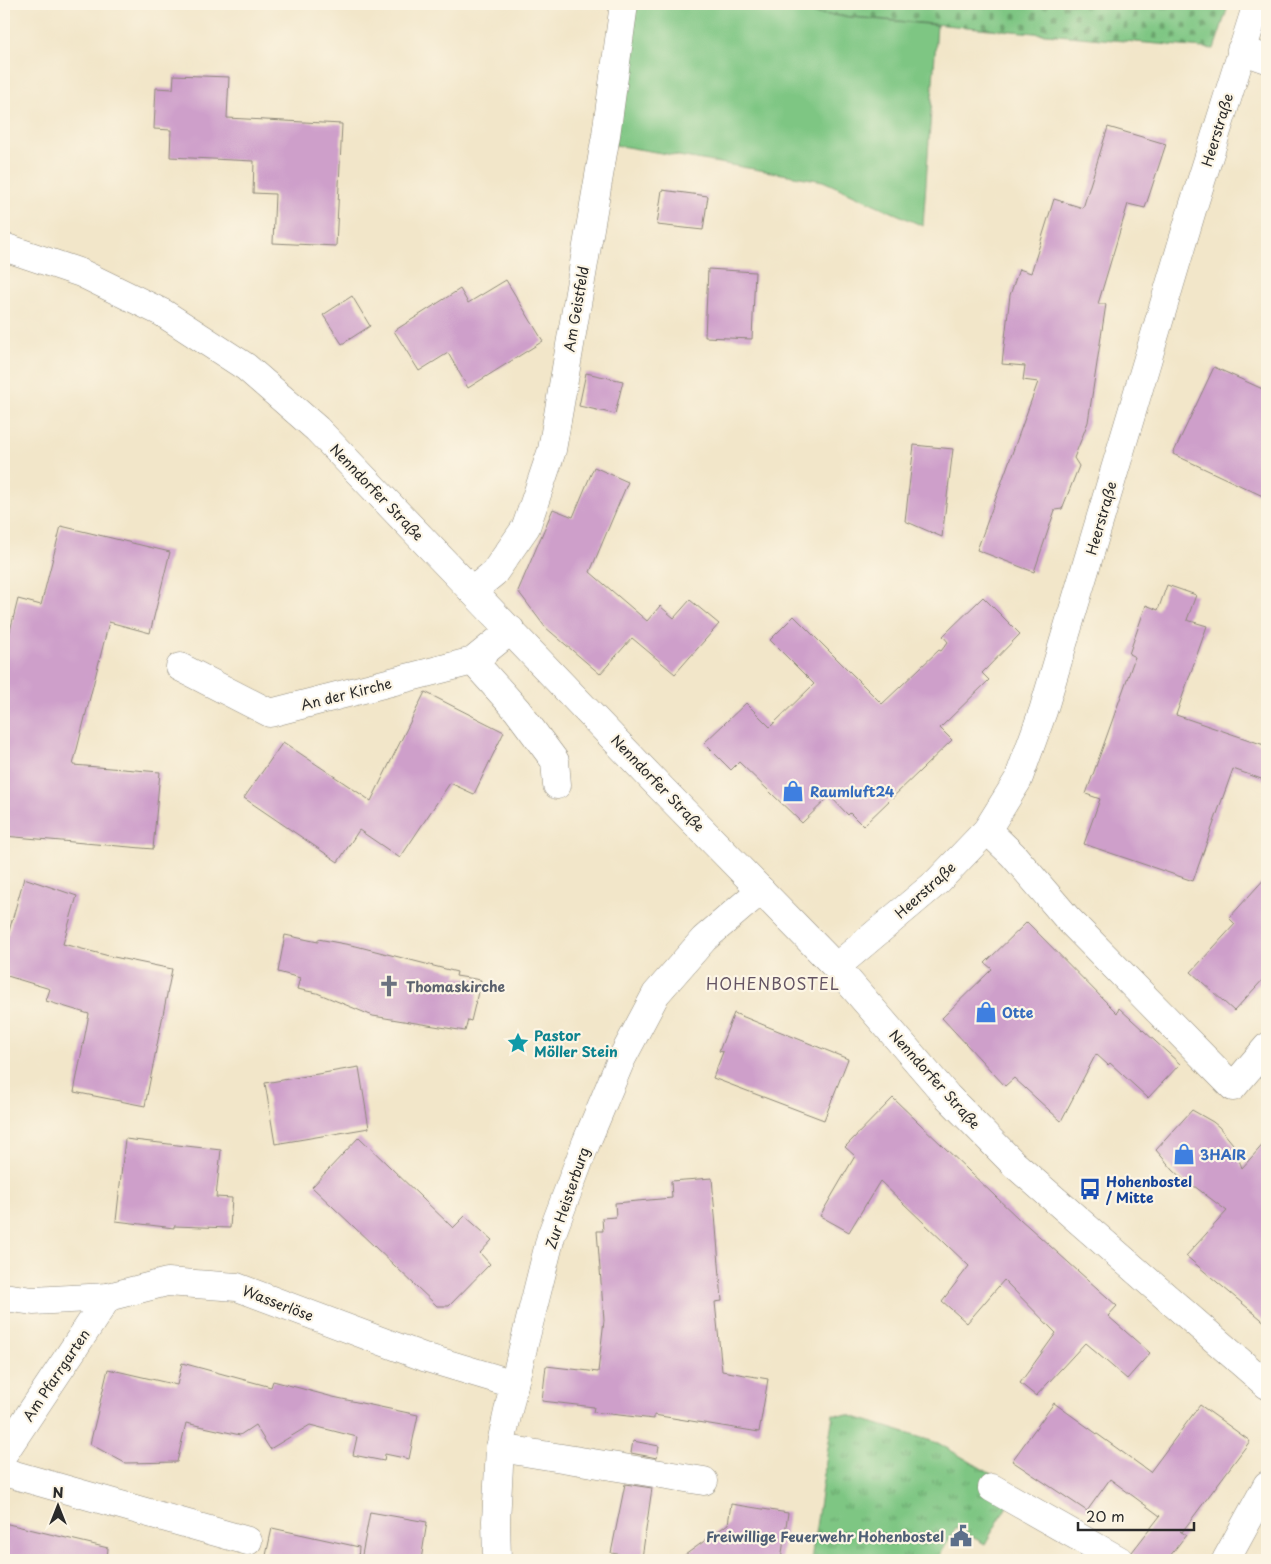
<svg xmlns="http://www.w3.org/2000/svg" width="1271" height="1564" font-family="'Playpen Sans',sans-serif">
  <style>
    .green { fill: #7ec683; stroke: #547857 }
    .cemetery { fill: url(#cemetery-stones); stroke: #547857 }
    .park { fill: url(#park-tufts); stroke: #547857 }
    .building { fill: #ce9fca }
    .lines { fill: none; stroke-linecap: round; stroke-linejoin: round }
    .minor-casing { stroke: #8e887a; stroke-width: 29 }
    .major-casing { stroke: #8e887a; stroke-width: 29 }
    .minor { stroke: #fff; stroke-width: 28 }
    .major { stroke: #fff; stroke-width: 28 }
    .labels { text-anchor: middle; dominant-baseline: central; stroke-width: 4.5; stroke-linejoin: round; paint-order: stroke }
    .street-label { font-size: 14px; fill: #2b2b2b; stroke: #fcf5e5 }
    .shop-label { font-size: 14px; font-weight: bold; fill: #366cbe; stroke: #fcf5e5; text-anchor: start }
    .worship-label { font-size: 14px; font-weight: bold; fill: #5b616d; stroke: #fcf5e5; text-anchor: start }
    .culture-label { font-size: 14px; font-weight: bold; fill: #0d838f; stroke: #fcf5e5; text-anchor: start }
    .transit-label { font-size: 14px; font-weight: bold; fill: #164399; stroke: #fcf5e5; text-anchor: start }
    .service-label { font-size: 14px; font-weight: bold; fill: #4e5e75; stroke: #fcf5e5; text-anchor: end }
    .quarter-label { font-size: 16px; letter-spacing: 1px; fill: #645463; stroke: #fcf5e5 }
  </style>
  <defs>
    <pattern id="cemetery-stones" width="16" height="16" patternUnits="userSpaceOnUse" patternTransform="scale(1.25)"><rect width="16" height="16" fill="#7ec683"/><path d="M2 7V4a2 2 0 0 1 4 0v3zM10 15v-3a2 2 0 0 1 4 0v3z" fill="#67a16b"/></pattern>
    <pattern id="park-tufts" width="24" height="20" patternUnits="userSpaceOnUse" patternTransform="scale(1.25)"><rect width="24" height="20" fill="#7ec683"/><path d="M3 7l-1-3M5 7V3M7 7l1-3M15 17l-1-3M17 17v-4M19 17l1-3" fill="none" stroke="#67a16b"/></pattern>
  </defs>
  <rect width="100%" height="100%" fill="#fcf5e5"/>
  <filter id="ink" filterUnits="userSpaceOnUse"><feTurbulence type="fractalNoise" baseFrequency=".02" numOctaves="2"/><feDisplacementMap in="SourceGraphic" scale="10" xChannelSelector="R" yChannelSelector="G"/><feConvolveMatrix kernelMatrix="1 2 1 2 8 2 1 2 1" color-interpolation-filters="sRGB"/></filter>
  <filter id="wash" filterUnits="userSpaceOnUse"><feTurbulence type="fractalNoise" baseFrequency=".0096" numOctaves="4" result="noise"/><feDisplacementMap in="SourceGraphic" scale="20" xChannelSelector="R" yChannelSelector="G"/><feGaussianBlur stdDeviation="1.12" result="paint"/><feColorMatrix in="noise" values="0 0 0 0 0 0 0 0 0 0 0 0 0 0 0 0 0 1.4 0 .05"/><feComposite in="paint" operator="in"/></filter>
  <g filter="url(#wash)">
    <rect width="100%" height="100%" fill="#f2e6c9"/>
    <polygon class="green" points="631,4 708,4 937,25 923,226 823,181 615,145"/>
    <polygon class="cemetery" points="708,4 1229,4 1214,49"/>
    <polygon class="park" points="833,1414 848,1415 938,1443 1017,1489 985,1544 956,1528 937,1560 811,1560"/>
    <g id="blocks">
      <g class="building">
        <polygon points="174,75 229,77 227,118 342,124 336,246 273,243 275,194 253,193 254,161 170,157 171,130 154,129 156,88 173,89"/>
        <polygon points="1108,127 1166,144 1145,208 1128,204 1098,304 1106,304 1088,422 1074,458 1079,466 1062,509 1055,510 1034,572 977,550 1038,382 1023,380 1025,366 1002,364 1010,295 1019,269 1031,273 1054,199 1083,208"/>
        <polygon points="662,190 708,196 703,230 657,225"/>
        <polygon points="708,269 755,272 752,339 705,337"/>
        <polygon points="506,280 543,341 468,388 448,353 419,371 394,331 460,289 468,303"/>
        <polygon points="352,296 370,326 342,344 323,315"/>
        <polygon points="1214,367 1267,391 1267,498 1173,454"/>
        <polygon points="586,373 623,381 615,414 579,406"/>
        <polygon points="914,445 953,449 942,537 905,521"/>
        <polygon points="594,467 628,482 590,572 647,621 660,606 674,618 690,600 719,624 675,674 632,638 600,674 545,627 518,591 553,509 573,517"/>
        <polygon points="61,526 170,552 150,633 109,622 73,765 160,772 153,849 4,836 4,655 18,599 41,605"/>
        <polygon points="1167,585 1196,595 1187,620 1207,626 1176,715 1267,746 1267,781 1233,769 1193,881 1084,844 1100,799 1086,794 1135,657 1129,654 1146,605 1158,610"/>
        <polygon points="983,597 1020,634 982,673 989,680 940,728 952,740 863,826 850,813 848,815 830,796 802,823 739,762 731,770 704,743 746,703 770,727 814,684 770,640 794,616 882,704 939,650 941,651 948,642 943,636"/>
        <polygon points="425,692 504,732 474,794 450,783 400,858 359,830 338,862 244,798 283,742 371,801"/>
        <polygon points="1267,876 1267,975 1234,1011 1191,972 1235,924 1229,918"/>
        <polygon points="24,878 77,896 63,944 109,956 172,969 145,1106 74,1092 89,1014 46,1001 50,989 4,975 4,949"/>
        <polygon points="1027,922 1117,1013 1119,1008 1180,1064 1148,1098 1110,1063 1108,1065 1096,1054 1061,1121 1014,1078 1005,1086 942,1018 992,969 985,963"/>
        <polygon points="285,935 318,942 318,939 356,946 457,972 456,976 481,980 471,1021 468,1020 465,1031 373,1016 317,993 297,989 300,978 278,972"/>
        <polygon points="734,1013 848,1059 824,1120 713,1078 723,1052 719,1051"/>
        <polygon points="359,1067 369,1128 275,1144 265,1083"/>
        <polygon points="893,1098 1020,1220 1020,1219 1117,1306 1108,1316 1150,1353 1127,1379 1085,1343 1036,1396 1020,1383 1056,1333 1004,1280 967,1323 942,1301 969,1266 880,1181 849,1232 820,1216 855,1156 845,1147"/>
        <polygon points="1192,1110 1213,1122 1219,1127 1233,1144 1242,1168 1267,1140 1267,1324 1186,1256 1227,1211 1194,1186 1188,1184 1173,1170 1156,1150"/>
        <polygon points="359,1137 453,1228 465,1216 492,1240 480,1253 490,1264 449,1306 437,1306 312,1187"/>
        <polygon points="125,1139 221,1150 216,1197 232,1198 230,1228 174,1226 174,1228 116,1221"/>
        <polygon points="712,1178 722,1301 715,1302 722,1371 768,1379 759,1432 654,1415 654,1419 593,1412 594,1407 542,1401 546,1366 598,1372 604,1320 597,1231 603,1231 602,1218 616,1217 615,1203 672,1198 671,1181"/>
        <polygon points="182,1363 271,1387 273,1381 333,1397 418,1415 409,1459 385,1454 384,1461 353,1455 357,1437 310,1425 270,1449 255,1425 240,1435 186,1423 177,1462 125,1463 90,1444 108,1369 177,1385"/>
        <polygon points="1054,1403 1150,1472 1200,1405 1250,1441 1182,1532 1180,1531 1186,1535 1167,1560 1135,1560 1132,1552 1160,1516 1110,1479 1087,1511 1012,1461"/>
        <polygon points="633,1441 659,1446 657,1458 631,1453"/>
        <polygon points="625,1484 652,1488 642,1558 611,1553"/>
        <polygon points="731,1504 788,1513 781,1560 678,1560 728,1524"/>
        <polygon points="370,1512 427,1522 421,1560 361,1560"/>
        <polygon points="4,1523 108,1548 107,1560 4,1560"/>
        <polygon points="272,1528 359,1547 358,1560 265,1560"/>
      </g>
    </g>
  </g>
  <g filter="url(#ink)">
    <use href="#blocks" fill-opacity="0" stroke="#8e887a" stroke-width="1"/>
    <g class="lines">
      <g class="minor-casing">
        <g id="minor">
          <polyline points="1241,50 1267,59"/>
          <polyline points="472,591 494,573 526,527 552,450 606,135 624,4"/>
          <polyline points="473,661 517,710 555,761 557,785"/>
          <polyline points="180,667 270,713 473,661 511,630"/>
          <polyline points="987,830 1013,855 1067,918 1233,1087 1267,1047"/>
          <polyline points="836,967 938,881 987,830 1018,780 1043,711 1192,210 1257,4"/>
          <polyline points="4,1297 33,1301 108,1297 167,1282 237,1287 424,1357 514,1384"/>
          <polyline points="500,1448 704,1481"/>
          <polyline points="4,1453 108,1297"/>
          <polyline points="4,1472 248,1541"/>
          <polyline points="992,1488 1119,1560"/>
          <polyline points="497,1560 496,1521 500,1448 514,1384 551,1236 586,1143 621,1060 656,994 704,939 761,890"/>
          <polyline points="1226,1560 1267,1485"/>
        </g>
      </g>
      <g class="major-casing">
        <polyline id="major" points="4,247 81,273 163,313 246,367 317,429 662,789 836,967 947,1096 1014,1164 1267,1385"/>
      </g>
      <use href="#minor" class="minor"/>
      <use href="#major" class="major"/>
    </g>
  </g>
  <defs>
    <g id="shop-bare" transform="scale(1.725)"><path d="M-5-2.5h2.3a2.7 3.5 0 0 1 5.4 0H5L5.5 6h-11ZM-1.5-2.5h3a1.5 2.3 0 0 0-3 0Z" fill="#3f7fe0" stroke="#fcf5e5" stroke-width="2.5" paint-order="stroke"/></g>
    <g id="church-bare" transform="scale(1.725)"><path d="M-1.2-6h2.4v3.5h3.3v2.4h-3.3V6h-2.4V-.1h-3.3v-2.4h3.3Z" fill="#6b7280" stroke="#fcf5e5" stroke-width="2.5" paint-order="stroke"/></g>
    <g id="sight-bare" transform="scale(1.725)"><path d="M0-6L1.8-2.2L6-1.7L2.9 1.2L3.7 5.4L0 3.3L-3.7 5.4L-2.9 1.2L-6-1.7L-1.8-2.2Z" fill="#0f9aa8" stroke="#fcf5e5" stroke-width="2.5" paint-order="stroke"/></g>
    <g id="bus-bare" transform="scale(1.725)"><path d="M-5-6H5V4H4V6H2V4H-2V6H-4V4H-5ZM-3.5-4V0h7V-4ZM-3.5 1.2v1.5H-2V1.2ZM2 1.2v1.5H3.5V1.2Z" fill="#1a4fb4" stroke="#fcf5e5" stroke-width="2.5" paint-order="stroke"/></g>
    <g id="civic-bare" transform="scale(1.725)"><path d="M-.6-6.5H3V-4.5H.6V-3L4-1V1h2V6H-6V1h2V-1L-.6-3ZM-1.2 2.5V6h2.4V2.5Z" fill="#5c6f8a" stroke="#fcf5e5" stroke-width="2.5" paint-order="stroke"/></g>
  </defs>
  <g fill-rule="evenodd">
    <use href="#shop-bare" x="793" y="791"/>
    <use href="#church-bare" x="389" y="986"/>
    <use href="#shop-bare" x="986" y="1012"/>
    <use href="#sight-bare" x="518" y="1043"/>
    <use href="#shop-bare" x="1184" y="1154"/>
    <use href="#bus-bare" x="1090" y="1189"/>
    <use href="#civic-bare" x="961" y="1536"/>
  </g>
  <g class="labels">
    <g class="street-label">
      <text transform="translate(1217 130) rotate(-73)">Heerstraße</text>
      <text transform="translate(576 309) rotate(-80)">Am Geistfeld</text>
      <text transform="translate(377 492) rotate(46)">Nenndorfer Straße</text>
      <text transform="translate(1101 518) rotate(-74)">Heerstraße</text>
      <text transform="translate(346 694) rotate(-14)">An der Kirche</text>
      <text transform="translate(658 783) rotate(46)">Nenndorfer Straße</text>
      <text transform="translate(925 890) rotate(-42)">Heerstraße</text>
      <text transform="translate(935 1079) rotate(48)">Nenndorfer Straße</text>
      <text transform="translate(567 1198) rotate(-71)">Zur Heisterburg</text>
      <text transform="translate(278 1303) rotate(21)">Wasserlöse</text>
      <text transform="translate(56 1375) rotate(-56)">Am Pfarrgarten</text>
    </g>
    <g class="shop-label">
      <text x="810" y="791">Raumluft24</text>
      <text x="1002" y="1012">Otte</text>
      <text x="1200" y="1154">3HAIR</text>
    </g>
    <g class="worship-label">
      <text x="406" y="986">Thomaskirche</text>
    </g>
    <g class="culture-label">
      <text x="534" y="1035">Pastor<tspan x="534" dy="16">Möller Stein</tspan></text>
    </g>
    <g class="transit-label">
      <text x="1106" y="1181">Hohenbostel<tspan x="1106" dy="16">/ Mitte</tspan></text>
    </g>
    <g class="service-label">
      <text x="944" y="1536">Freiwillige Feuerwehr Hohenbostel</text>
    </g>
    <g class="quarter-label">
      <text x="773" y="983">HOHENBOSTEL</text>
    </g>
  </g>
  <rect width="1271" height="1564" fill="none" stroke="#fcf5e5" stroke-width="20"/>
  <g transform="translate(58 1506)" stroke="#fcf5e5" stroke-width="4" paint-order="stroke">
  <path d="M0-4L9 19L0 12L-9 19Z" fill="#2b2b2b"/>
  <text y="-8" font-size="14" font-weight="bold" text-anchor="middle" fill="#2b2b2b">N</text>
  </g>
  <path d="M1078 1522v8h116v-8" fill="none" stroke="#2b2b2b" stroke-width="2.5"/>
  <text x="1086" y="1522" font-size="15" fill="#2b2b2b" stroke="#fcf5e5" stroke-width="4" paint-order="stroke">20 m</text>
</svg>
